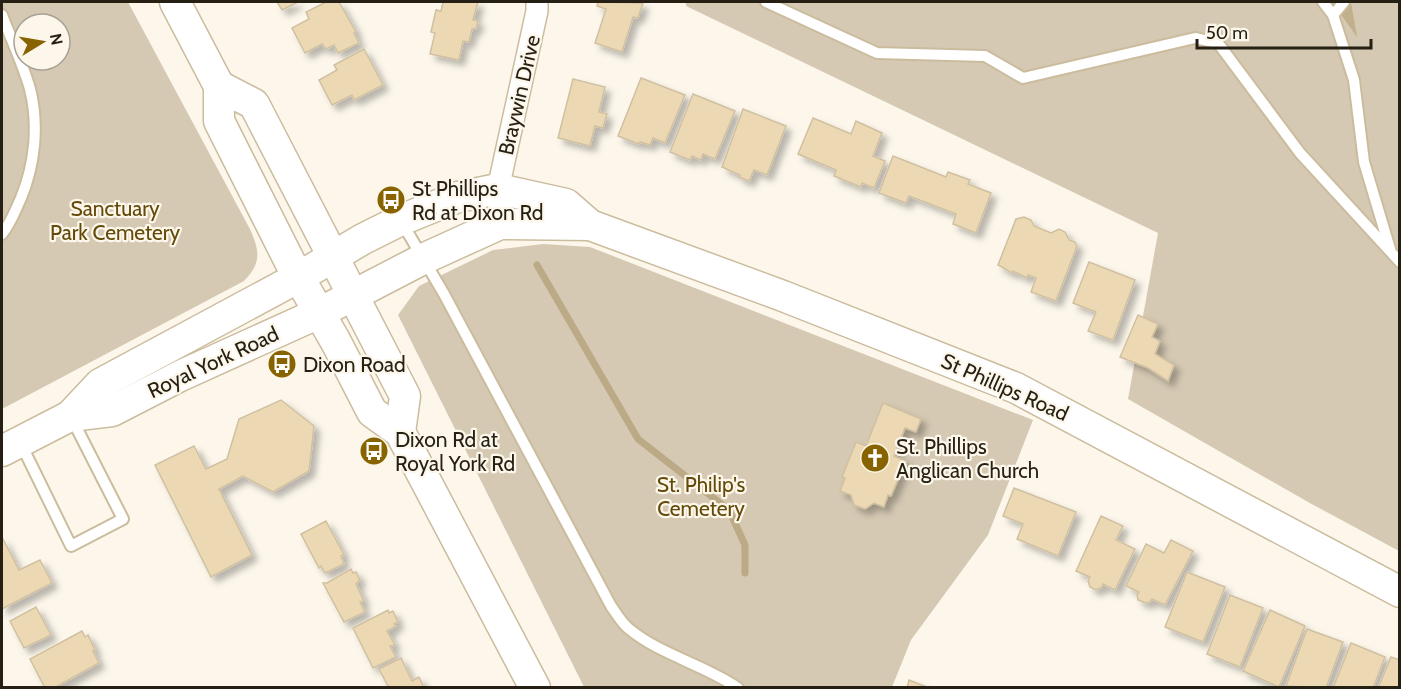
<svg xmlns="http://www.w3.org/2000/svg" width="1401" height="689" font-family="Cabin,sans-serif">
  <style>
    .green { fill: #d5c9b3; fill-rule: evenodd }
    .forest { fill: #c2b08c }
    .lines { fill: none; stroke-linecap: round; stroke-linejoin: round }
    .stream { stroke: #bcaa86; stroke-width: 7 }
    .building { fill: #ecd9b4; stroke: #d0c0a2; stroke-width: 1.5; filter: url(#shadow) }
    .lane-casing { stroke: #cbbc9e; stroke-width: 14 }
    .street-casing { stroke: #cbbc9e; stroke-width: 24 }
    .secondary-casing { stroke: #cbbc9e; stroke-width: 33 }
    .lane { stroke: #fff; stroke-width: 10 }
    .street { stroke: #fff; stroke-width: 21 }
    .secondary { stroke: #fff; stroke-width: 30 }
    .labels { text-anchor: middle; dominant-baseline: central; stroke-width: 4.5; stroke-linejoin: round; paint-order: stroke }
    .street-label { font-size: 21px; fill: #251f14; stroke: #fdf7eb }
    .poi-label { font-size: 21px; fill: #251f14; stroke: #fdf7eb; text-anchor: start }
    .park-label { font-size: 21px; fill: #634a09; stroke: #fdf7eb }
  </style>
  <defs>
    <filter id="shadow"><feDropShadow dx="5.5" dy="5.5" stdDeviation="3" flood-color="#0004"/></filter>
  </defs>
  <rect width="100%" height="100%" fill="#fdf7eb"/>
  <g class="green">
    <path d="M2,2H128L251,231C260,253 261,263 244,281L2,409ZM24,24H60V60H24Z"/>
    <polygon points="686,2 1399,2 1399,551 1308,502 1128,399 1158,233 686,6"/>
    <polygon points="543,244 590,247 1033,420 988,535 911,640 892,687 584,687 398,315 419,286 493,250"/>
  </g>
  <polygon class="forest" points="1332,2 1351,2 1357,37"/>
  <g class="lines">
    <polyline class="stream" points="537,265 638,439 729,510 745,545 745,573"/>
  </g>
  <g class="building">
    <polygon points="277,2 298,2 282,10"/>
    <polygon points="326,2 339,2 356,32 354,33 359,43 338,53 334,45 326,49 322,44 305,53 292,28 309,19 306,12"/>
    <polygon points="443,2 478,2 473,20 478,21 476,29 472,29 469,42 463,41 459,60 430,54 435,33 431,32 436,10 441,11"/>
    <polygon points="598,2 643,3 638,18 633,17 622,52 595,43 606,9 597,6"/>
    <polygon points="364,49 383,85 354,100 352,95 332,105 319,80 337,70 334,65"/>
    <polygon points="641,78 685,95 665,143 653,138 650,145 640,142 639,144 618,136"/>
    <polygon points="573,79 605,87 599,112 607,114 603,128 595,126 590,146 558,138"/>
    <polygon points="693,94 735,111 715,159 703,154 701,160 692,156 690,160 670,152"/>
    <polygon points="743,109 786,126 767,175 754,170 749,181 739,177 740,175 722,167"/>
    <polygon points="813,118 851,134 856,121 882,133 873,156 885,161 874,188 862,183 861,187 834,176 836,170 798,154"/>
    <polygon points="893,156 946,177 948,172 970,180 968,184 991,193 976,233 953,224 956,214 909,196 906,203 879,193"/>
    <polygon points="1024,217 1031,220 1034,226 1051,233 1059,229 1065,232 1069,240 1075,242 1077,246 1056,301 1031,292 1036,278 1028,275 1027,278 1013,271 1012,273 998,265 1016,219"/>
    <polygon points="1089,262 1135,280 1113,340 1088,331 1096,312 1073,303"/>
    <polygon points="1138,315 1158,324 1152,337 1160,341 1155,354 1174,365 1168,381 1148,368 1120,357"/>
    <polygon points="281,400 314,426 309,471 273,492 243,476 219,489 252,555 211,577 155,465 194,446 206,469 227,459 239,419"/>
    <polygon points="883,403 921,419 916,432 905,428 894,456 906,461 891,496 888,495 884,507 874,503 865,509 854,505 851,495 840,491 845,478 842,477 856,442 866,446"/>
    <polygon points="1014,488 1076,512 1058,556 1017,539 1023,524 1003,516"/>
    <polygon points="1101,516 1123,526 1116,540 1135,549 1115,590 1103,584 1102,587 1096,590 1090,587 1088,581 1090,577 1076,571"/>
    <polygon points="326,521 344,555 341,556 344,564 325,573 321,566 319,568 301,534"/>
    <polygon points="2,537 19,570 40,560 52,583 2,609"/>
    <polygon points="1171,540 1193,551 1165,605 1152,599 1150,602 1146,603 1138,600 1137,595 1139,592 1126,586 1146,544 1164,553"/>
    <polygon points="351,569 353,573 356,572 360,580 356,584 364,601 360,602 365,612 344,622 323,583 327,583"/>
    <polygon points="1187,572 1225,587 1203,642 1165,627"/>
    <polygon points="1230,595 1263,608 1240,667 1207,654"/>
    <polygon points="36,607 51,635 24,648 10,621"/>
    <polygon points="388,610 389,613 393,611 398,622 394,624 396,626 387,631 395,645 390,646 396,657 373,668 353,628"/>
    <polygon points="1270,610 1305,626 1279,687 1243,671"/>
    <polygon points="1307,629 1343,642 1326,688 1286,686"/>
    <polygon points="82,631 85,637 88,635 95,650 93,651 99,663 54,688 45,688 30,659"/>
    <polygon points="1351,643 1385,657 1373,688 1333,688"/>
    <polygon points="1391,657 1400,660 1400,688 1378,688"/>
    <polygon points="401,658 412,681 419,677 424,688 389,688 379,669"/>
    <polygon points="909,680 929,688 907,688"/>
  </g>
  <g class="lines">
    <g class="lane-casing">
      <g id="lane">
        <polyline points="766,2 877,53 985,56 1023,78 1195,38 1218,43 1300,153 1400,262"/>
        <polyline points="1323,2 1333,15 1354,80 1364,162 1390,249"/>
        <path d="M2,15C11,39 23,64 30,89C39,125 35,164 21,198C15,211 11,223 2,234"/>
        <polyline points="1333,15 1344,2"/>
        <path d="M401,221L444,294L611,606C616,613 621,622 628,628C660,655 703,664 738,688"/>
        <polyline points="21,444 71,546 123,519 72,419"/>
      </g>
    </g>
    <g class="street-casing">
      <polyline id="street" points="500,224 498,189 537,11 537,2"/>
    </g>
    <g class="secondary-casing">
      <g id="secondary">
        <polyline points="175,2 219,86 219,121 290,262 336,342 372,412 400,432 535,688"/>
        <polyline points="219,86 254,104 405,396 400,432"/>
        <polyline points="70,416 112,411 180,376 319,313 423,259 500,224 590,225 783,296 1016,388 1400,592"/>
        <polyline points="2,451 70,416 100,384 299,277 363,239 401,220 458,197 498,189 566,204 590,225"/>
      </g>
    </g>
    <use href="#lane" class="lane"/>
    <use href="#street" class="street"/>
    <use href="#secondary" class="secondary"/>
  </g>
  <defs>
    <g id="bus-disc" transform="scale(1.5)"><circle r="9.5" fill="#886400" stroke="#fdf7eb"/><path d="M-5-6H5V4H4V6H2V4H-2V6H-4V4H-5ZM-3.5-4V0h7V-4ZM-3.5 1.2v1.5H-2V1.2ZM2 1.2v1.5H3.5V1.2Z" fill="#fff"/></g>
    <g id="church-disc" transform="scale(1.5)"><circle r="9.5" fill="#886400" stroke="#fdf7eb"/><path d="M-1.2-6h2.4v3.5h3.3v2.4h-3.3V6h-2.4V-.1h-3.3v-2.4h3.3Z" fill="#fff"/></g>
  </defs>
  <g fill-rule="evenodd">
    <use href="#bus-disc" x="391" y="200"/>
    <use href="#bus-disc" x="282" y="364"/>
    <use href="#bus-disc" x="374" y="451"/>
    <use href="#church-disc" x="875" y="458"/>
  </g>
  <g class="labels">
    <g class="street-label">
      <text transform="translate(519 95) rotate(-77)">Braywin Drive</text>
      <text transform="translate(213 362) rotate(-25)">Royal York Road</text>
      <text transform="translate(1005 387) rotate(24)">St Phillips Road</text>
    </g>
    <g class="poi-label">
      <text x="412" y="188">St Phillips<tspan x="412" dy="24">Rd at Dixon Rd</tspan></text>
      <text x="303" y="364">Dixon Road</text>
      <text x="395" y="439">Dixon Rd at<tspan x="395" dy="24">Royal York Rd</tspan></text>
      <text x="896" y="446">St. Phillips<tspan x="896" dy="24">Anglican Church</tspan></text>
    </g>
    <g class="park-label">
      <text x="115" y="208">Sanctuary<tspan x="115" dy="24">Park Cemetery</tspan></text>
      <text x="701" y="484">St. Philip's<tspan x="701" dy="24">Cemetery</tspan></text>
    </g>
  </g>
  <rect width="1401" height="689" fill="none" stroke="#251f14" stroke-width="6"/>
  <g transform="translate(42 42) rotate(79)"><circle r="28" fill="#fdf7eb" stroke="#a7a195" stroke-width="1.5"/>
  <path d="M0-4.5L10 22L0 15L-10 22Z" fill="#886400"/>
  <text y="-9" font-size="16" font-weight="bold" text-anchor="middle" fill="#251f14">N</text>
  </g>
  <path d="M1197 39v9h174v-9" fill="none" stroke="#251f14" stroke-width="3"/>
  <text x="1206" y="39" font-size="18" fill="#251f14" stroke="#fdf7eb" stroke-width="4.5" paint-order="stroke">50 m</text>
</svg>
